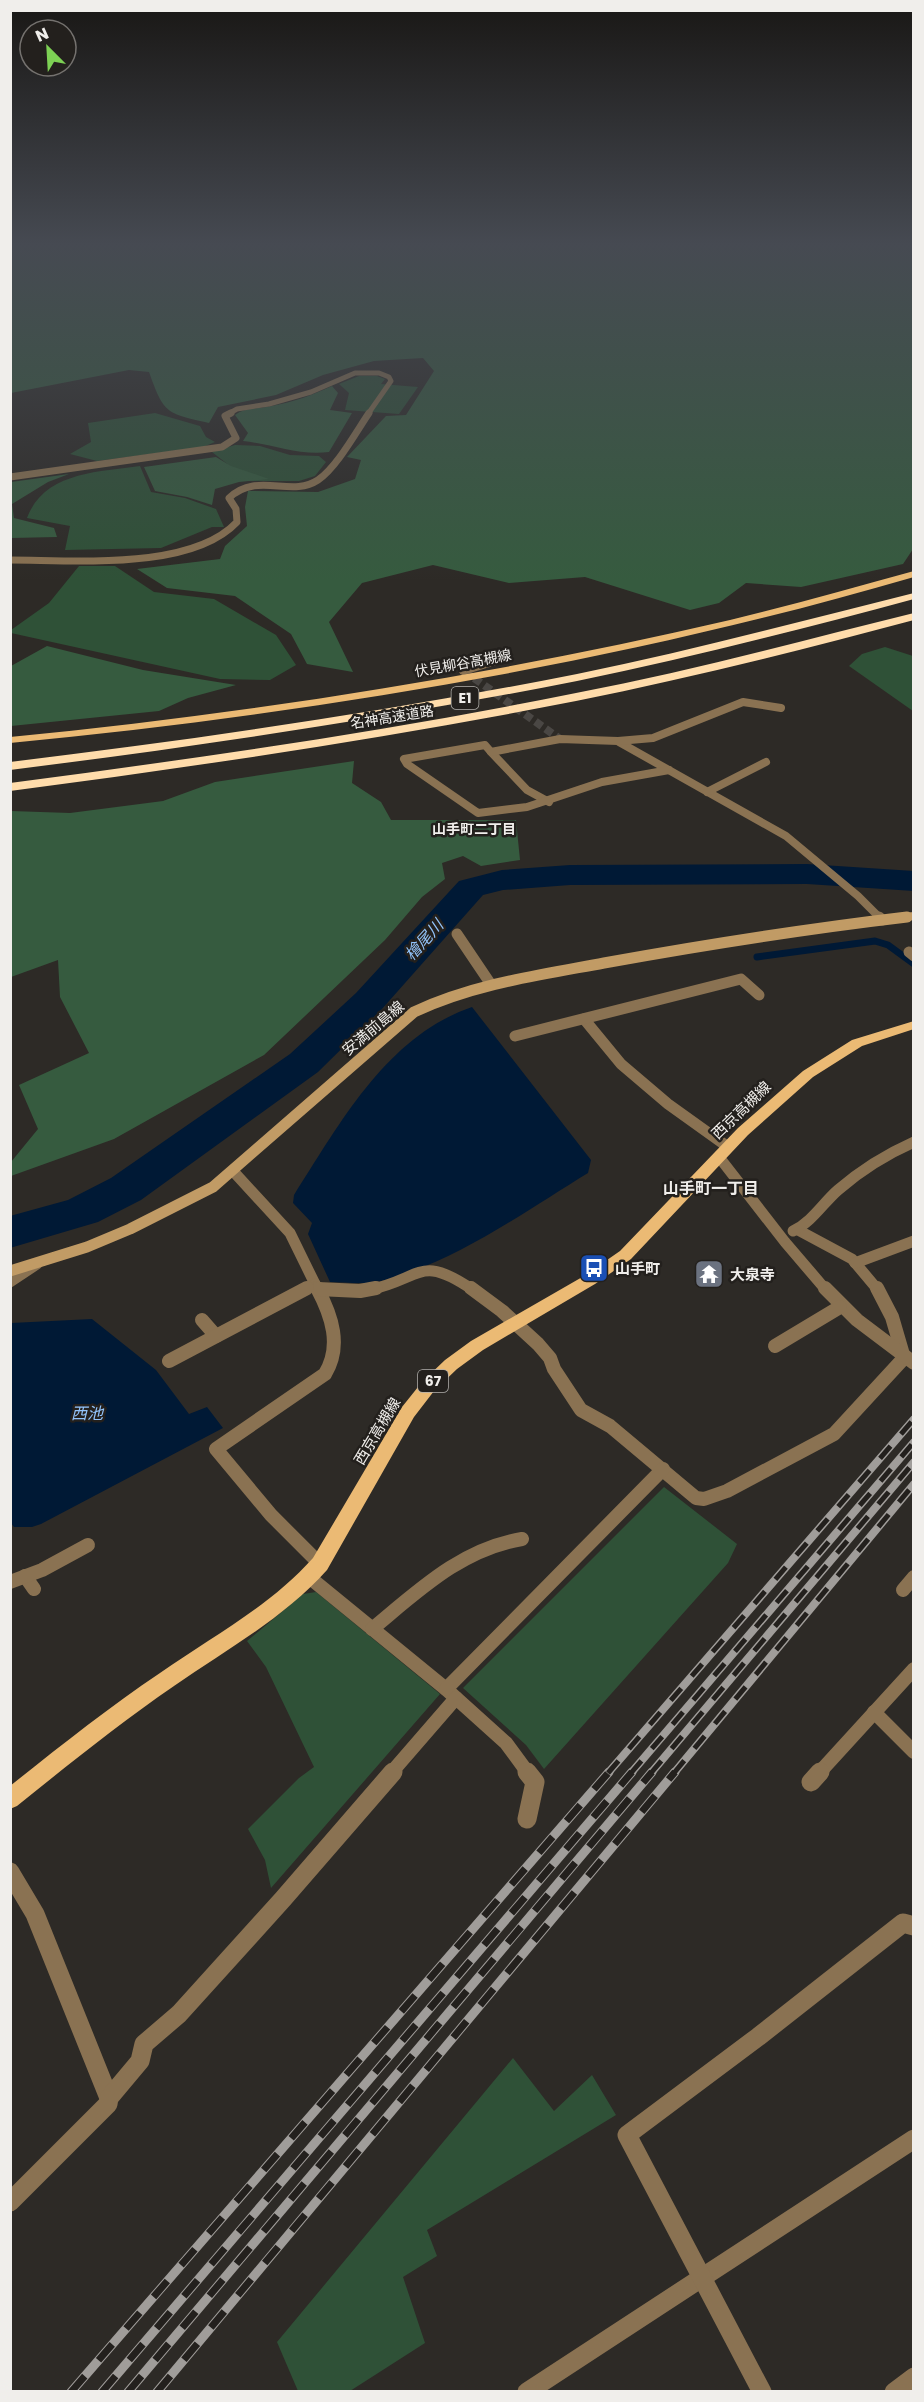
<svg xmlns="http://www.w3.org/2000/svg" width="924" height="2402" font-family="Poppins,'Noto Sans JP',sans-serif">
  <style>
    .green { fill: #2f5137 }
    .forest { fill: #365b3f }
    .water { fill: #001935 }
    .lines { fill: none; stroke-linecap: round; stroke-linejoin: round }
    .stream { stroke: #001935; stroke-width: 7 }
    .river { fill: #001935; fill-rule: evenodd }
    .street-tunnel { stroke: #4a4744; stroke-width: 8; stroke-dasharray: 8 4.5; stroke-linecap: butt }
    .street-far5 { stroke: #8a7252; stroke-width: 5 }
    .street-far4 { stroke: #8a7252; stroke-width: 7 }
    .street-far3 { stroke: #8a7252; stroke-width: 8 }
    .street-far2 { stroke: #8a7252; stroke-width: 11 }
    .street-far1 { stroke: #8a7252; stroke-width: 14 }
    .street { stroke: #8a7252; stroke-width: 19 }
    .secondary-far1 { stroke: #c19b65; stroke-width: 8 }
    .secondary { stroke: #c19b65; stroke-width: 11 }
    .primary { fill: #ebba74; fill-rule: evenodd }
    .highway { fill: #ffdcab; fill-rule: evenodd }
    .rail-far1-casing { stroke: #a09d9a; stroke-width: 8 }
    .rail-casing { stroke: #a09d9a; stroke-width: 9 }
    .rail-far1 { stroke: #23201d; stroke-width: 5; stroke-dasharray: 16; stroke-linecap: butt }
    .rail { stroke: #23201d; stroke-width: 7; stroke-dasharray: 21; stroke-linecap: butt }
    .labels { text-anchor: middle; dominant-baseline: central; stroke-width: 5; stroke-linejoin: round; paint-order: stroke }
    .far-street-label { font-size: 14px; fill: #f0eeeb; stroke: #23201d }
    .shield { fill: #23201d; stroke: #b2b0ad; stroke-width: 1.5 }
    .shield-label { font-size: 14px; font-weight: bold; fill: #f0eeeb }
    .far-neighbourhood-label { font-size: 14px; font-weight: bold; fill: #f0eeeb; stroke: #23201d }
    .street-label { font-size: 15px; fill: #f0eeeb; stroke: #23201d }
    .poi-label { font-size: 15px; font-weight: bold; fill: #f0eeeb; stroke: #23201d; text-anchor: start }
    .water-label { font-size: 16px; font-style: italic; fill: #92c3fa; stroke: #23201d }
    .neighbourhood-label { font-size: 16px; font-weight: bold; fill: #f0eeeb; stroke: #23201d }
  </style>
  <rect width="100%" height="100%" fill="#2d2a26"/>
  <g class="green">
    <polygon points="359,376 377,376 385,379 381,384 418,387 399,414 345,410 349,393 339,384"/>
    <polygon points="155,413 200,426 206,437 215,442 203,447 97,461 70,454 91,442 88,423"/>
    <polygon points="235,445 260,446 290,455 319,456 326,462 315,476 299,481 249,481 212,452"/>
    <path d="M140,466L151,492L185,498L216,509L224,527H212L161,548L65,550L70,526L27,518C44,472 98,472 140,466Z"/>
    <polygon points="79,566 115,566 154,592 214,599 276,635 296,665 270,680 220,679 11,633 11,630 49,603"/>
    <polygon points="885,647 913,656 913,711 849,666 862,654"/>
    <polygon points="664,1487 737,1544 728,1563 544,1769 526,1745 463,1688"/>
    <polygon points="316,1592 440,1694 271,1888 265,1860 248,1829 299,1778 314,1767 266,1667 247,1641 303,1594"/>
    <polygon points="513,2058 554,2111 592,2075 616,2115 427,2230 437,2256 403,2277 425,2343 350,2391 298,2391 277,2342"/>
  </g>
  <g class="forest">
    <path d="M11,245H913V549L903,564L801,587L746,583L719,603L690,610L585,577L509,583L433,565L362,583L329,622L353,672L307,664L291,634L235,596L167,588L137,569L220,559L225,546L247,526L245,507L248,491L318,492L355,479L361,460L347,457L386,416L406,415L434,371L423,358L374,361L323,375L276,395L218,407L209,423C166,413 164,414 149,372L129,370L11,393Z"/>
    <path d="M332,386L338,393L330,410L352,413L329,452C299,456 272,444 243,441L248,433L235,415C245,407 260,409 272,406C293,402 313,395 332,386Z"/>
    <polygon points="216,457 231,466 269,479 239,482 215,489 212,505 187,497 155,491 144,467"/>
    <polygon points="69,474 48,482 12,504 14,518 54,528 57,537 11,538 11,482"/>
    <polygon points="47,646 143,670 236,685 188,698 159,711 11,726 11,666"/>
    <polygon points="354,761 352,783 381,802 391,820 516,820 520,860 481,866 463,856 442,863 445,879 422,897 385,940 264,1055 114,1139 11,1176 11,1162 38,1129 19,1085 89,1053 60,997 58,960 11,977 11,811 70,813 163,801 215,782"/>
  </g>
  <g class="water">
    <path d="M472,1007L591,1160L588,1173C526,1211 452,1264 381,1281C365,1285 346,1282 330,1282L308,1234L312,1223L293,1203L294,1195C340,1123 387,1036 472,1007Z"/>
    <polygon points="92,1319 156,1370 189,1414 207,1407 223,1428 41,1524 32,1527 14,1527 10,1522 11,1323"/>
  </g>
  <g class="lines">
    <polyline class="stream" points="757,957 875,941 888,945 914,964"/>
    <polygon class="river" points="807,864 914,871 914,891 807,884 570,885 503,890 483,895 382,1009 318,1072 141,1200 98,1222 10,1248 10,1216 68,1200 111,1178 290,1054 356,993 459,881 502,870 570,865"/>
    <polyline class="street-tunnel" points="464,671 560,739"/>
    <polyline class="street-far5" points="228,414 237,409 269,404 311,392 355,373 379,373 389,377 391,381 368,414"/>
    <g class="street-far4">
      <polyline points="10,477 222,447 236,438 225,416 231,413"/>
      <path d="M10,560C74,560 191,571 237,522L236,509L229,498C257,471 291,498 318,480C337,467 356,432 369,413"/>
    </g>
    <g class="street-far3">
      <polyline points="463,671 506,658"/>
      <polyline points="619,742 786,836 858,896 880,918"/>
      <polyline points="491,752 527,790 549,802"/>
      <polyline points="669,770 602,782 527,807 478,813 407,764 404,759 485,745 491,752 560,739 618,741 653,738 743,702 781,708"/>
      <polyline points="707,792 766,762"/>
    </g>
    <g class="street-far2">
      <polyline points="879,917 882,920"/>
      <polyline points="457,934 490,983"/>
      <polyline points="909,952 914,956"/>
      <polyline points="584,1019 621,1064 668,1104 728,1147"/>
      <polyline points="515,1036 741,979 759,995"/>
      <polyline points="719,1157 785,1242 826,1290"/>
      <polyline points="233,1171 290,1233 315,1284 304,1290"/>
      <polyline points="798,1230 852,1259 878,1290"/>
      <path d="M793,1231C812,1222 823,1203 838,1190C861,1170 887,1154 914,1142"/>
      <polyline points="855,1263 914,1241"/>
      <polyline points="10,1282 37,1264"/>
      <polyline points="315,1284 318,1290"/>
      <polyline points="318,1289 334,1290"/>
      <path d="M369,1290C422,1279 419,1253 473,1290"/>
    </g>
    <g class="street-far1">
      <path d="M317,1288C332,1316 342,1346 325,1374L216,1449L271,1515L320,1564"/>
      <polyline points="471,1288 502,1311 538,1344 550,1358 554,1369 581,1410 610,1426 696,1498 704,1499 727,1491 834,1434 904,1358 892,1317 877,1288"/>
      <polyline points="825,1288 857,1320 914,1363"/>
      <polyline points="318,1289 360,1291 376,1288"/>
      <polyline points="202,1320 216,1336"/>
      <polyline points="775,1346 840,1307"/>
      <polyline points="169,1361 307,1288"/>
      <polyline points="25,1576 34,1589"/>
      <polyline points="309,1577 446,1689 506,1743 528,1773"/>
      <polyline points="10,1582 42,1570 88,1545"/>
      <polyline points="903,1590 914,1577"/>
      <path d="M372,1629C418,1591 461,1549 522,1539"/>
      <polyline points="446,1689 663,1469"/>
      <polyline points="874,1712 914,1752"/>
      <polyline points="391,1773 456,1698"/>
      <polyline points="819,1773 914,1669"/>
    </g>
    <g class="street">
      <polyline points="811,1782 820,1772"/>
      <polyline points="527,1819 535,1782 527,1772"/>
      <polyline points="10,1872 35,1914 109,2098"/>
      <polyline points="10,2202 108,2104 109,2098 140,2061 144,2044 179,2014 283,1899 393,1772"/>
      <polyline points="527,2392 914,2139"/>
      <polyline points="762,2392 627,2135 758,2037 903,1923 914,1926"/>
      <polyline points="894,2392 914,2377"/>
    </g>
    <polyline class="secondary-far1" points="894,918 914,916"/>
    <path class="secondary" d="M10,1271L87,1247L130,1229L213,1187L414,1012C474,984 539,975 604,963C704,945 805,929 907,917"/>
    <g class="primary">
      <path d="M914,571V577C620,663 315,713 10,743V737C253,713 494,675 730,620C792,605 852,588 914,571Z"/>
      <path d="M914,1021V1029L862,1046L813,1077L748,1135L631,1259L595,1284L483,1350L457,1369L434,1391L414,1417L327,1570C283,1619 227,1649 174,1686C120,1723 68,1765 17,1806L10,1809V1786C59,1747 108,1708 160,1673C213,1636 269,1607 313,1558L402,1407L422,1382L445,1360L471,1341L584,1276L620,1251L738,1128L803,1071L852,1040Z"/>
    </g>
    <g class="highway">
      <path d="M914,593V599C802,629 690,658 577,681C389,718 200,746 10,770V762C200,739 389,711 577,674C690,651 801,621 914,593Z"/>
      <path d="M914,613V620C802,650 690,678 576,701C389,738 200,766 10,791V783C200,758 389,731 576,693C690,671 801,641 914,613Z"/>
    </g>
    <g class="rail-far1-casing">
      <g id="rail-far1">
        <polyline points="608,1773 914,1419"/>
        <polyline points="631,1773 914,1442"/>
        <polyline points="651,1773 914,1462"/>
        <polyline points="674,1773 914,1484"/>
      </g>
    </g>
    <g class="rail-casing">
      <g id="rail">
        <polyline points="71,2392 609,1772"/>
        <polyline points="102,2392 632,1772"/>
        <polyline points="128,2392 652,1772"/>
        <polyline points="157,2392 675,1772"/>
      </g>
    </g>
    <use href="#rail-far1" class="rail-far1"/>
    <use href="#rail" class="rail"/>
  </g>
  <linearGradient id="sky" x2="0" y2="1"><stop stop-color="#191715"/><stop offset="0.42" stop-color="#464a52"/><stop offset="1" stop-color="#464a52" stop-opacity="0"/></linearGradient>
  <rect width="924" height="581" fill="url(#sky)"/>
  <defs>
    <g id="bus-square" transform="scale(1.5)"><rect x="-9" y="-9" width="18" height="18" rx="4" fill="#1a4fb4" stroke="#23201d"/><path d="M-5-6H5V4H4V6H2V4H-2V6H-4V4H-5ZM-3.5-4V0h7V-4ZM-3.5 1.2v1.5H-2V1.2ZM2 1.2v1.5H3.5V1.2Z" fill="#fff"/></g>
    <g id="temple-square" transform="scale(1.5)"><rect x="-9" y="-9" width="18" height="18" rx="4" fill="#6b7280" stroke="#23201d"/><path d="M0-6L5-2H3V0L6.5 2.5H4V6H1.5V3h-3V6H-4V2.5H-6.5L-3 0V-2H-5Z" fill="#fff"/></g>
  </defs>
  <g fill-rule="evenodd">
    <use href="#bus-square" x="594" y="1268"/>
    <use href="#temple-square" x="709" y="1274"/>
  </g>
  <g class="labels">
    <g class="far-street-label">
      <text transform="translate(463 663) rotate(-10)">伏見柳谷高槻線</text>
      <text transform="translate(392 717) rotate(-9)">名神高速道路</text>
    </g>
    <g class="shield">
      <rect x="451.5" y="687" width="27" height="22" rx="4.5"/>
      <rect x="418" y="1370" width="30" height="22" rx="4.5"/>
    </g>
    <g class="shield-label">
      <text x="465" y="698">E1</text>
      <text x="433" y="1381">67</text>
    </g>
    <g class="far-neighbourhood-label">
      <text x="474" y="829">山手町二丁目</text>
    </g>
    <g class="street-label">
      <text transform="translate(373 1028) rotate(-40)">安満前島線</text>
      <text transform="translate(741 1110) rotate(-44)">西京高槻線</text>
      <text transform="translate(377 1431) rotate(-59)">西京高槻線</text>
    </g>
    <g class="poi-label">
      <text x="615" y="1268">山手町</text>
      <text x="730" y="1274">大泉寺</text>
    </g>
    <g class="water-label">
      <text transform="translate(424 940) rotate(-48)">檜尾川</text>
      <text x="87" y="1413">西池</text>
    </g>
    <g class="neighbourhood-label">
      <text x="711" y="1188">山手町一丁目</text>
    </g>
  </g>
  <rect width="924" height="2402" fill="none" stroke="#f0eeeb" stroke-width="24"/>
  <g transform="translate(48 48) rotate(336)"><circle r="28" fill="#23201d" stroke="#75726f" stroke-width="1.5"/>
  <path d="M0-4.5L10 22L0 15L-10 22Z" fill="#7dd154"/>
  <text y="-9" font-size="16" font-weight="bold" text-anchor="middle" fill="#f0eeeb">N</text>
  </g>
</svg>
